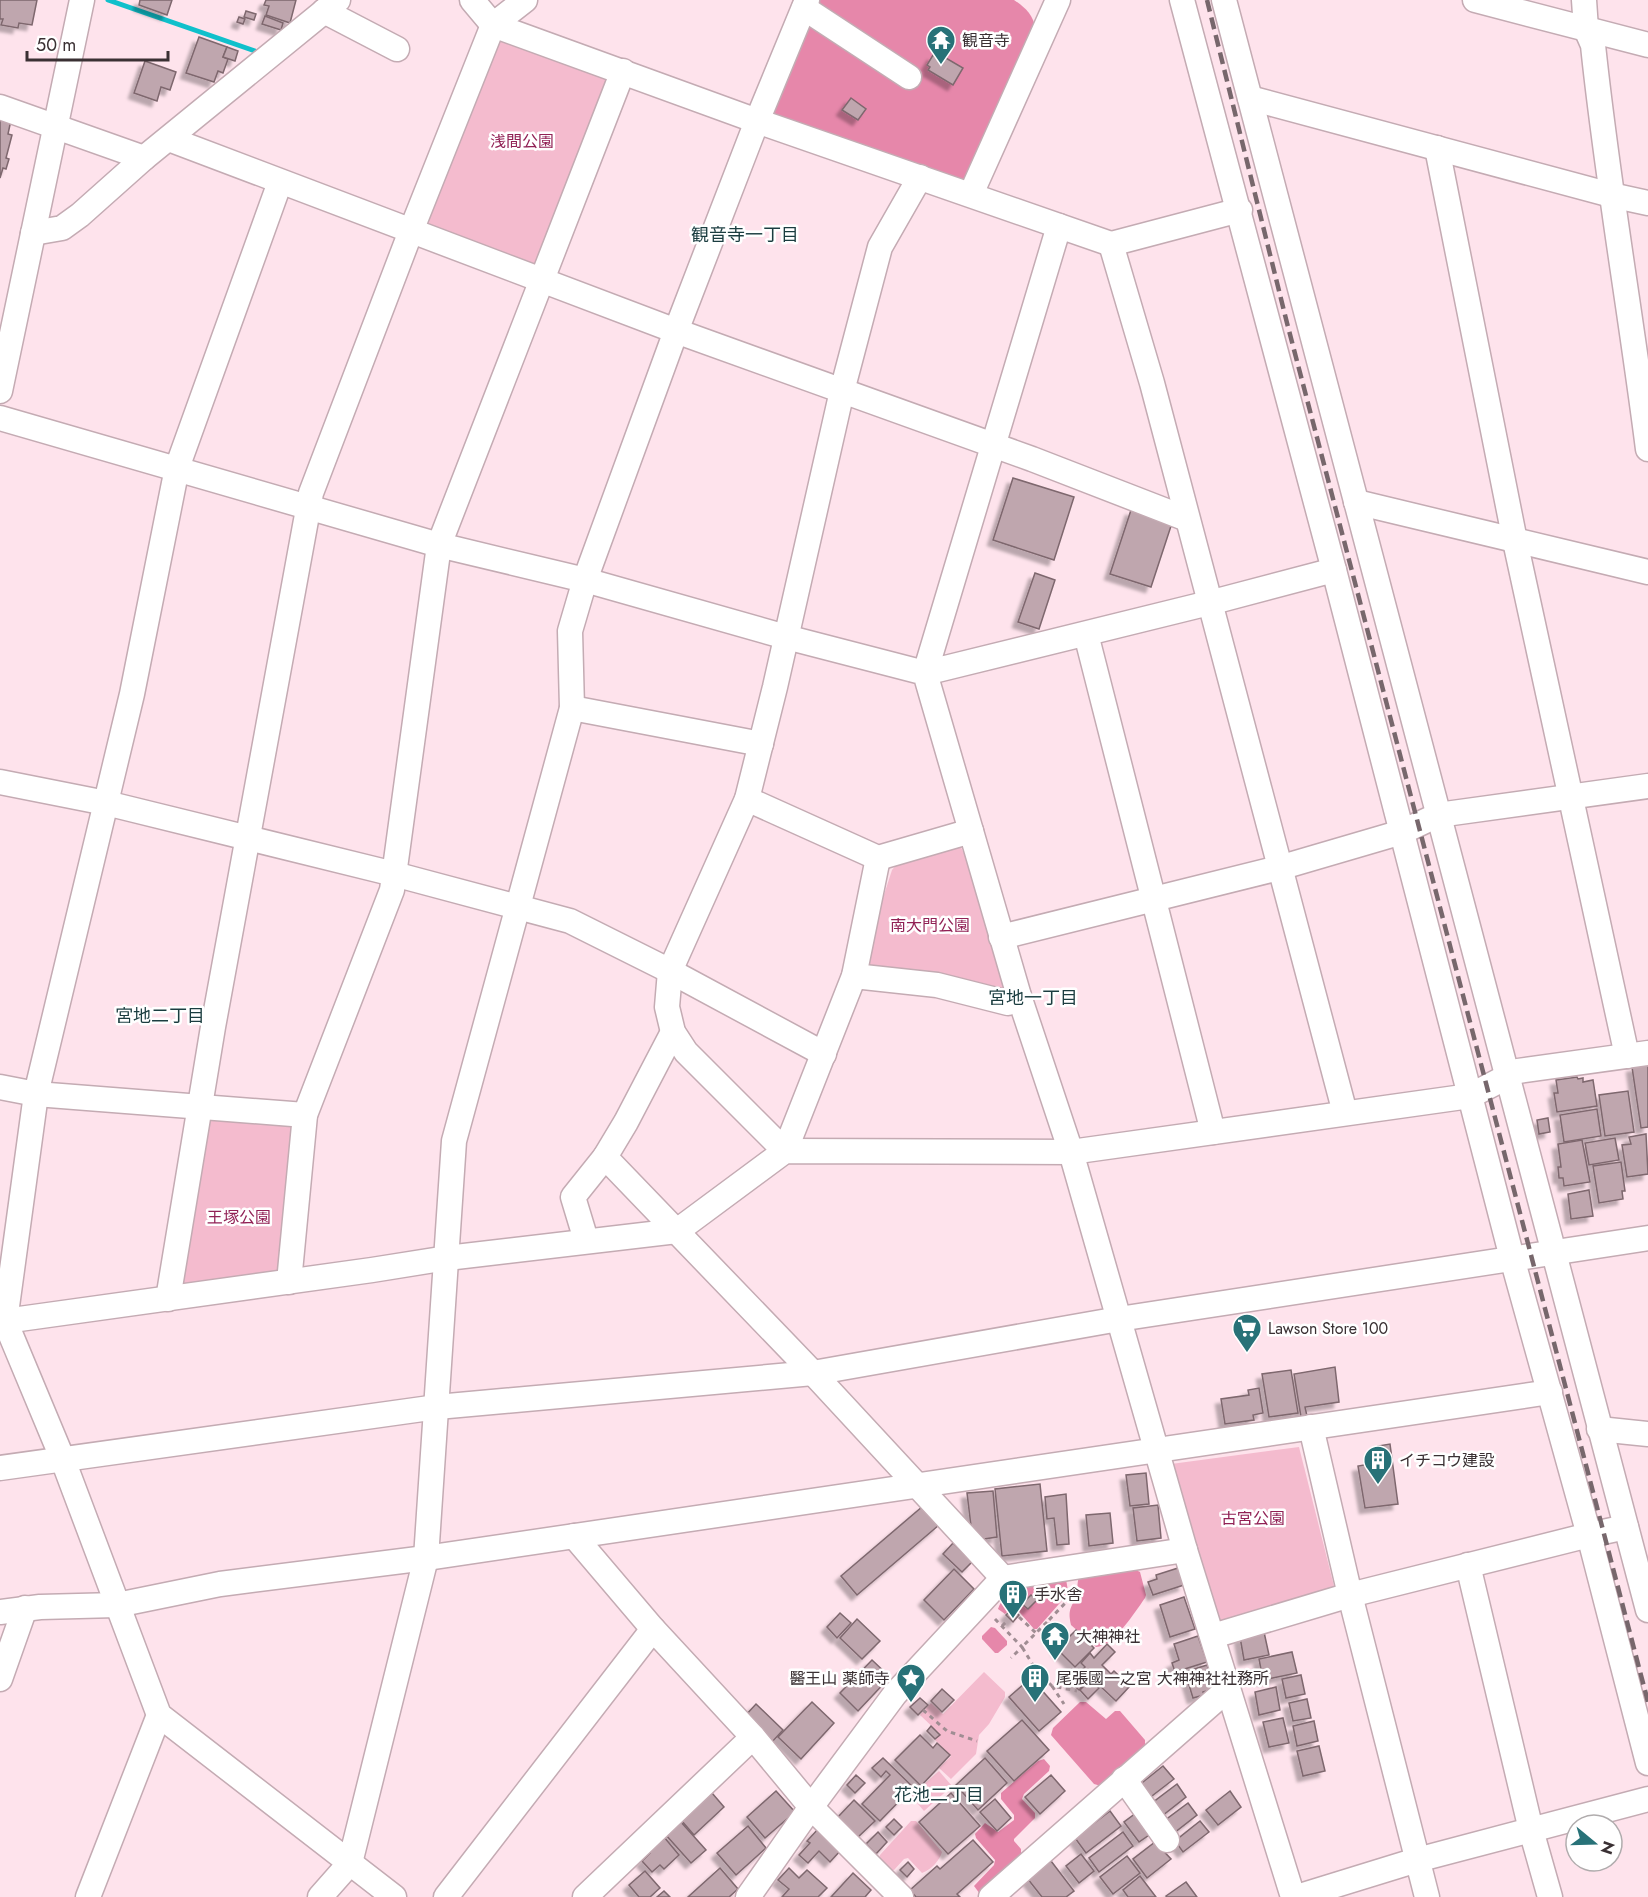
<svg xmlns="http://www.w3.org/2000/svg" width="1648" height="1897" font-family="Jost,'Noto Sans JP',sans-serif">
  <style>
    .green { fill: #f4bbce }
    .forest { fill: #e687aa }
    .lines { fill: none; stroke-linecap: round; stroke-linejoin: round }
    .stream { stroke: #10c0cb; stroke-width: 5 }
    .building { fill: #bfa6ae; stroke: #7e676e; stroke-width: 1.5; filter: url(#shadow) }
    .minor-casing { stroke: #c4abb3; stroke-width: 27 }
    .path { stroke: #a08d93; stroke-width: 3; stroke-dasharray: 4.5 4.5; stroke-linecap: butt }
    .minor { stroke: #fff; stroke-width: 24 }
    .rail { stroke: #77676c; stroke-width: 4.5; stroke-dasharray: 12 6; stroke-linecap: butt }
    .labels { text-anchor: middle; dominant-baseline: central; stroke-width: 5; stroke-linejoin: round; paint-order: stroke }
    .poi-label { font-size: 16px; fill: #3a3033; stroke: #fff; text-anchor: start }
    .park-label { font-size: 16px; fill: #912155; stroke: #fff }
    .neighbourhood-label { font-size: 18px; fill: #1b3d40; stroke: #fff }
  </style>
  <defs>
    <filter id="shadow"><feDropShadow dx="-5.5" dy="5.5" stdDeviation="1.5" flood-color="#0004"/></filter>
  </defs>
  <rect width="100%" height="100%" fill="#fee3ec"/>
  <g class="green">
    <polygon points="496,31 616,74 537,273 419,228"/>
    <polygon points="961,847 969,865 1004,986 999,993 870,966 864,957 892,870 897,864"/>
    <polygon points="204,1113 299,1121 284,1278 176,1291"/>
    <polygon points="1299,1447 1336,1594 1221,1625 1171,1464"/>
    <polygon points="984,1672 1005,1692 1005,1697 989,1724 979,1735 976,1754 951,1779 939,1768 951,1756 935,1740 940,1734 920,1715 931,1703 943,1714"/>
    <polygon points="939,1771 952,1786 924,1811 911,1796"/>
    <path d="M911,1821H916L942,1852C940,1860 931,1870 922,1873L908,1858L904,1859L894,1870H891L879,1858L880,1855Z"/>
  </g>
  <g class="forest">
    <path d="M818,0H1014C1026,8 1033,15 1036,30L964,186L778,124L770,109Z"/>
    <path d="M1136,1570L1140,1572L1146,1595L1145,1598C1135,1612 1113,1647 1096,1647L1071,1625C1068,1611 1070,1609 1076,1597C1079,1591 1076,1584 1079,1578Z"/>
    <path d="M1066,1579L1068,1591L1066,1596L1037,1629H1034L1014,1606L1005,1614L998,1609C1007,1582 1043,1583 1066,1579Z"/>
    <polygon points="991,1627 995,1628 1007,1641 1007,1645 998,1653 995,1653 982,1639 982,1636"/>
    <polygon points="1080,1702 1086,1702 1106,1719 1115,1711 1120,1711 1145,1740 1145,1745 1101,1786 1094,1784 1051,1735 1053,1728"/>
    <polygon points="1044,1759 1050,1766 1049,1771 1024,1794 1022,1799 1035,1813 1035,1818 1014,1839 1014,1841 1021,1849 1021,1857 980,1894 974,1886 994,1865 995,1860 976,1838 975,1834 985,1823 998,1832 1014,1820 1014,1815 1001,1799 1001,1793 1038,1761"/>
  </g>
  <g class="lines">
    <polyline class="stream" points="108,0 255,51"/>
  </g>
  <g class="building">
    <polygon points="0,0 37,0 32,25 19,23 18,28 1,25 3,19 0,19"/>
    <polygon points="140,0 172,0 167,15 139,5"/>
    <polygon points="266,0 296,0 290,23 266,15 269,6 264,5"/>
    <polygon points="246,11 256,14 254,20 244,17"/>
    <polygon points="265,16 283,23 281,30 262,24"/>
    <polygon points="239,17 245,19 243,24 237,22"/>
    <polygon points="199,37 227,47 223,57 228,59 223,73 218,71 214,82 186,73"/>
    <polygon points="227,47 238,51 235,61 223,57"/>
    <polygon points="939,54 963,68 953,85 928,70 930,67 927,65 933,55 937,58"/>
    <polygon points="145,61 176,72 170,90 161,87 157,101 134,93"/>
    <polygon points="851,98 866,109 858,120 842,110"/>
    <polygon points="0,117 11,120 8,134 12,135 6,158 9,159 6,169 3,168 0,178"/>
    <polygon points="1013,478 1074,497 1054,560 993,540"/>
    <polygon points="1131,510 1172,523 1151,587 1110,574"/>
    <polygon points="1035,573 1055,580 1039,629 1018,622"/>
    <polygon points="1648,1064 1648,1127 1641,1128 1632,1067"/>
    <polygon points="1577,1077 1578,1079 1583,1078 1583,1082 1593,1080 1597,1106 1557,1112 1554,1093 1558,1093 1556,1080"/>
    <polygon points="1628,1091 1634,1132 1605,1136 1599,1095"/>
    <polygon points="1597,1109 1601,1136 1564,1142 1560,1115"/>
    <polygon points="1548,1118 1550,1132 1539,1134 1537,1120"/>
    <polygon points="1646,1134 1648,1174 1627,1177 1622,1145 1631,1144 1629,1137"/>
    <polygon points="1615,1138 1619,1160 1589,1165 1585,1143"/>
    <polygon points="1582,1140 1590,1182 1564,1186 1563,1178 1559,1178 1558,1167 1561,1167 1558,1144"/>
    <polygon points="1621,1162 1625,1191 1622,1191 1623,1199 1599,1203 1593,1166"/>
    <polygon points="1589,1190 1593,1216 1571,1219 1568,1194"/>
    <polygon points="1335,1367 1339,1402 1305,1407 1307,1416 1301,1417 1294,1374"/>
    <polygon points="1291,1370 1298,1413 1269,1417 1262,1374"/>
    <polygon points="1259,1388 1263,1413 1253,1415 1254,1420 1225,1424 1221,1399 1249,1395 1248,1390"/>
    <polygon points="1390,1444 1398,1504 1365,1508 1358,1466 1381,1462 1378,1446"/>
    <polygon points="1146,1473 1149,1504 1130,1506 1126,1475"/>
    <polygon points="1040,1484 1047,1551 1002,1556 995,1489"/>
    <polygon points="993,1491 997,1537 984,1539 971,1526 967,1493"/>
    <polygon points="1066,1494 1069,1544 1057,1545 1054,1518 1047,1519 1045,1497"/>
    <polygon points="1158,1505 1161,1538 1137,1541 1133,1508"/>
    <polygon points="923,1506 939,1525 857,1595 841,1576"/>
    <polygon points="1110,1513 1113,1543 1089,1546 1086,1515"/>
    <polygon points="953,1543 972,1562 962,1572 943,1554"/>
    <polygon points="1178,1568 1184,1585 1153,1595 1148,1582 1157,1579 1156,1575"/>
    <polygon points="954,1569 974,1589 944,1620 924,1600"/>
    <polygon points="1031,1595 1037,1600 1028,1609 1022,1604"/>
    <polygon points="1184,1597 1195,1629 1170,1637 1160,1605"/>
    <polygon points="1012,1609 1019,1615 1013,1622 1006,1615"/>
    <polygon points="840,1613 851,1623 837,1638 827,1627"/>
    <polygon points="857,1619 880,1641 862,1659 840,1638"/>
    <polygon points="1076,1630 1094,1648 1075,1667 1057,1649"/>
    <polygon points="1264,1632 1269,1655 1244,1660 1240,1637"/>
    <polygon points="1198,1636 1207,1662 1175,1672 1172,1663 1179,1660 1174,1644"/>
    <polygon points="1107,1644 1115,1652 1102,1665 1111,1674 1114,1671 1130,1686 1116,1701 1100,1686 1102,1684 1093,1675 1079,1690 1070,1682 1085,1667 1081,1663 1090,1653 1094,1658"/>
    <polygon points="1292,1652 1297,1673 1263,1680 1259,1659"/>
    <polygon points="872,1660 890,1677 858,1711 840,1693"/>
    <polygon points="1207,1665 1213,1683 1210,1690 1203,1692 1204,1695 1193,1698 1185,1672"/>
    <polygon points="1301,1675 1305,1694 1286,1698 1282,1679"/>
    <polygon points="1031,1678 1061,1712 1039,1731 1009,1697"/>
    <polygon points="1090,1680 1099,1688 1088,1699 1080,1690"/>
    <polygon points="1276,1687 1280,1710 1259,1715 1255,1692"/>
    <polygon points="942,1689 954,1700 942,1712 931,1701"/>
    <polygon points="920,1698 928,1705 918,1715 910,1707"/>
    <polygon points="1307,1699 1311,1718 1293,1721 1289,1703"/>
    <polygon points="812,1702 834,1723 801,1759 778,1737"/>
    <polygon points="756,1704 783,1730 772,1742 745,1716"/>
    <polygon points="1283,1718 1289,1743 1269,1747 1263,1722"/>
    <polygon points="1022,1720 1049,1750 1014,1781 987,1751"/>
    <polygon points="1314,1721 1318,1741 1297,1746 1293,1726"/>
    <polygon points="931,1726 940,1735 935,1739 927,1731"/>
    <polygon points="920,1735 933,1748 937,1743 950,1755 921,1786 895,1760"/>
    <polygon points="1319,1746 1325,1771 1303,1776 1297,1751"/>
    <polygon points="883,1758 913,1787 880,1821 862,1804 890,1775 886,1771 881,1777 872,1768"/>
    <polygon points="985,1758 1007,1783 978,1810 956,1785"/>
    <polygon points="1163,1766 1174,1779 1148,1799 1138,1786"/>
    <polygon points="856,1775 865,1783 855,1793 847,1785"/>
    <polygon points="1051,1775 1065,1791 1040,1814 1025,1797"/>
    <polygon points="1177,1784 1186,1797 1162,1816 1152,1803"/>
    <polygon points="776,1791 795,1812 765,1838 747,1817"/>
    <polygon points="1230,1791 1241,1807 1218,1825 1206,1810"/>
    <polygon points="712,1793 724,1807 694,1835 681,1820"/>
    <polygon points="951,1793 980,1826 948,1854 919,1822"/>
    <polygon points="995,1799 1011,1818 997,1831 980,1812"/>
    <polygon points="854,1800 875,1821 857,1838 837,1818"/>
    <polygon points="1188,1803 1197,1815 1174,1833 1164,1821"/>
    <polygon points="1110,1811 1121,1826 1086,1853 1075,1838"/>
    <polygon points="1136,1813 1152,1833 1139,1842 1124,1822"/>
    <polygon points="894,1819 902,1827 894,1835 886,1827"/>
    <polygon points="680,1821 706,1850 691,1863 665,1834"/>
    <polygon points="1200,1821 1209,1832 1183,1852 1175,1841"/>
    <polygon points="748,1826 766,1848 736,1875 717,1853"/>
    <polygon points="818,1829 841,1850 830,1862 819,1851 808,1863 799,1855 810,1843 807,1841"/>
    <polygon points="878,1832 887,1842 876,1854 866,1844"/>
    <polygon points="1123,1832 1133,1846 1099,1872 1089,1858"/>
    <polygon points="664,1837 679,1855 664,1869 660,1865 652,1872 642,1861 650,1853 648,1851"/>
    <polygon points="973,1840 993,1862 957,1894 960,1897 916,1897 910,1890 937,1866 940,1869"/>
    <polygon points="1155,1842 1171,1859 1147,1878 1133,1859"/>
    <polygon points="1081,1854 1094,1871 1079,1883 1066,1866"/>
    <polygon points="1127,1856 1140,1873 1113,1894 1100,1877"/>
    <polygon points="1051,1861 1074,1891 1066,1897 1042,1897 1027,1878"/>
    <polygon points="908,1862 914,1869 907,1877 900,1870"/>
    <polygon points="720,1868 738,1889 729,1897 688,1897"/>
    <polygon points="789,1868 799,1878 807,1870 827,1888 818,1897 782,1897 789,1889 778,1880"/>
    <polygon points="645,1871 660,1888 650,1897 639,1897 629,1885"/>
    <polygon points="853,1873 871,1890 865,1897 831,1897"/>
    <polygon points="1140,1876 1156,1897 1128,1897 1123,1890"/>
    <polygon points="1186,1882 1197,1897 1167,1897 1166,1896"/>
    <polygon points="664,1891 670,1897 657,1897"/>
  </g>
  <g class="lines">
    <g class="minor-casing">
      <g id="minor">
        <polyline points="472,0 493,25 757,121 1111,244 1240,210"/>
        <polyline points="1182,0 1334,570 1512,1258 1589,1535 1648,1763"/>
        <polyline points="1224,0 1648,1610"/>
        <polyline points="1475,0 1648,45"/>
        <path d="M1584,0L1586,29L1593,45C1607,180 1631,314 1648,449"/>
        <polyline points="804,8 909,77"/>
        <polyline points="324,11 397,49"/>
        <polyline points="1250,98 1611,195 1648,203"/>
        <polyline points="0,107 144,158"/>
        <polyline points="169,139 676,331 1032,459 1187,519"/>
        <polyline points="1437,148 1515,541 1627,1056"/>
        <polyline points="280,182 177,468 132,694 36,1094 5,1321 372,1270 447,1258 677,1231 785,1151 1071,1152 1470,1096 1518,1071 1648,1053"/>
        <polyline points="971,194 1058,0"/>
        <polyline points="1059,226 925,673 1209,603 1334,570"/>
        <polyline points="33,233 62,228 80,215 144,158 338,0"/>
        <polyline points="1111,244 1152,383 1345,1113"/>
        <polyline points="0,391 82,0"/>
        <polyline points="0,418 439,545 585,580 786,637 925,673 1019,996 1071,1152 1185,1550 1293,1897"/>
        <polyline points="1356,502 1648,572"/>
        <polyline points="1086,634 1213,1132"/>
        <polyline points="572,708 761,744"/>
        <polyline points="0,782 106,803 394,874 570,921 670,971 824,1054"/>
        <polyline points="747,799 878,858 971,831"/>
        <polyline points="878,858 854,976 785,1151 686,1052 673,1032 667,1007 670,971 747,799 775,687 842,391 880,247 920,177"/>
        <polyline points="1001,937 1279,868 1402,832 1438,815 1648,786"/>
        <polyline points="854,976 937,985 1008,1003 1019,996"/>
        <polyline points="0,1087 36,1094 305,1115"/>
        <polyline points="605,1157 813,1373 1003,1578"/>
        <polyline points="586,1240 573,1197 605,1157 626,1122 673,1032"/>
        <polyline points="289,1282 305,1115 392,890 439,545 623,71"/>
        <polyline points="168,1299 213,1027 311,493 411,231 493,25 525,0"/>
        <polyline points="0,1318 5,1321 63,1460 159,1715 394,1897"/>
        <polyline points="1311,1427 1350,1595 1427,1897"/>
        <polyline points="1599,1429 1648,1434"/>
        <polyline points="0,1468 437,1407 813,1373 1119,1319 1648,1238"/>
        <polyline points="574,1536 653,1629 753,1737 811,1807 901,1897"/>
        <polyline points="1468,1565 1531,1830 1550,1897"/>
        <polyline points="0,1612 40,1607 117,1605 220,1584 426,1558 1550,1392"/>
        <polyline points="1213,1636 1350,1595 1589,1535 1626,1527"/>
        <polyline points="0,1679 25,1608"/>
        <polyline points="1124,1779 1167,1840"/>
        <polyline points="88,1897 159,1715"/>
        <polyline points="320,1897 350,1863 426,1558 454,1141 572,708 570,631 585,580 676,331 757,121 807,0"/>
        <polyline points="446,1897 653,1629"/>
        <polyline points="585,1897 753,1737"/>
        <polyline points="748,1897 811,1807 895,1694 1003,1578 1185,1550"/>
        <polyline points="991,1897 1228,1689"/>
        <polyline points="1297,1897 1417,1860 1648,1799"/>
      </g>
    </g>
    <g class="path">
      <polyline points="1019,1617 1036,1633"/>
      <polyline points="995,1619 1022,1647 1011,1658"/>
      <polyline points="1047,1622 1022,1647 1036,1670 1052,1686 1077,1691"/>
      <polyline points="1002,1626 1008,1620"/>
      <polyline points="1064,1639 1047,1622 1073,1595 1073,1589"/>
      <polyline points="1052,1686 1064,1704"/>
      <polyline points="923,1710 947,1731 977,1741"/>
    </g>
    <use href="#minor" class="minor"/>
    <polyline class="rail" points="1207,0 1287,323 1648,1702"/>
  </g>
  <defs>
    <g id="temple-pin" transform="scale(1.5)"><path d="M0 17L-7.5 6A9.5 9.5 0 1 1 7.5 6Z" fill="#287278" stroke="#fff"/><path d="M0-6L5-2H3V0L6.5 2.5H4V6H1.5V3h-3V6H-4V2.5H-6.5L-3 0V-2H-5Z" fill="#fff"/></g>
    <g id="supermarket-pin" transform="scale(1.5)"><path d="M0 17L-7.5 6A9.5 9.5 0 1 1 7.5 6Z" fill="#287278" stroke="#fff"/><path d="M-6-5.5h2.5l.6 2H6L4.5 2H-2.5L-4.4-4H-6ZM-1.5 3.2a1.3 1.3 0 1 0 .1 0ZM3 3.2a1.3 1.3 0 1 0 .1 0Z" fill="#fff"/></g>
    <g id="building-pin" transform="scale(1.5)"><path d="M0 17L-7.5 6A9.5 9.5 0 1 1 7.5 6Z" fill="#287278" stroke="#fff"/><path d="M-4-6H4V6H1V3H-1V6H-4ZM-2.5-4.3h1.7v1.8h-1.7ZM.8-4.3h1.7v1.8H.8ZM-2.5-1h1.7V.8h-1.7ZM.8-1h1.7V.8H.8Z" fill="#fff"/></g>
    <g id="sight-pin" transform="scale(1.5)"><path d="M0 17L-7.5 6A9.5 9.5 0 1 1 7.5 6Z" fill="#287278" stroke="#fff"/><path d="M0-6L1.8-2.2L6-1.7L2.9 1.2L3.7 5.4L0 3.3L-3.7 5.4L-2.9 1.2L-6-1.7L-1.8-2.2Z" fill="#fff"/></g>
  </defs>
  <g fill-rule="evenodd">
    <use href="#temple-pin" x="941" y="40"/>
    <use href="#supermarket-pin" x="1247" y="1328"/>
    <use href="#building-pin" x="1378" y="1460"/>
    <use href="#building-pin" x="1013" y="1594"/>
    <use href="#temple-pin" x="1055" y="1636"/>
    <use href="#sight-pin" x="911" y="1678"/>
    <use href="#building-pin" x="1035" y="1678"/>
  </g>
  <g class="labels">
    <g class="poi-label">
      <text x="962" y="40">観音寺</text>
      <text x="1268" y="1328">Lawson Store 100</text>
      <text x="1399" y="1460">イチコウ建設</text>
      <text x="1034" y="1594">手水舎</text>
      <text x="1076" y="1636">大神神社</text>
      <text x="890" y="1678" text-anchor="end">醫王山 薬師寺</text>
      <text x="1056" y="1678">尾張國一之宮 大神神社社務所</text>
    </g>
    <g class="park-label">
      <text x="522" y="141">浅間公園</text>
      <text x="930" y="925">南大門公園</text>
      <text x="239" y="1217">王塚公園</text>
      <text x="1253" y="1518">古宮公園</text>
    </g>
    <g class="neighbourhood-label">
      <text x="745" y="235">観音寺一丁目</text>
      <text x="1033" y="998">宮地一丁目</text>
      <text x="160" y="1016">宮地二丁目</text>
      <text x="939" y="1795">花池二丁目</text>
    </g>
  </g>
  <g transform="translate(1594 1843) rotate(109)"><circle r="28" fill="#ffffff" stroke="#b0acad" stroke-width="1.5"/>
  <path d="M0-4.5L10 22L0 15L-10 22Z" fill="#287278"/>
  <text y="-9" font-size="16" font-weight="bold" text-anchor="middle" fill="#3a3033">N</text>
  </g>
  <path d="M27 51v9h141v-9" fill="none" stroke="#3a3033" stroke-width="3"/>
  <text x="36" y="51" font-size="18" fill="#3a3033" stroke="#ffffff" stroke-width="4.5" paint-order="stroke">50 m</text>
</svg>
